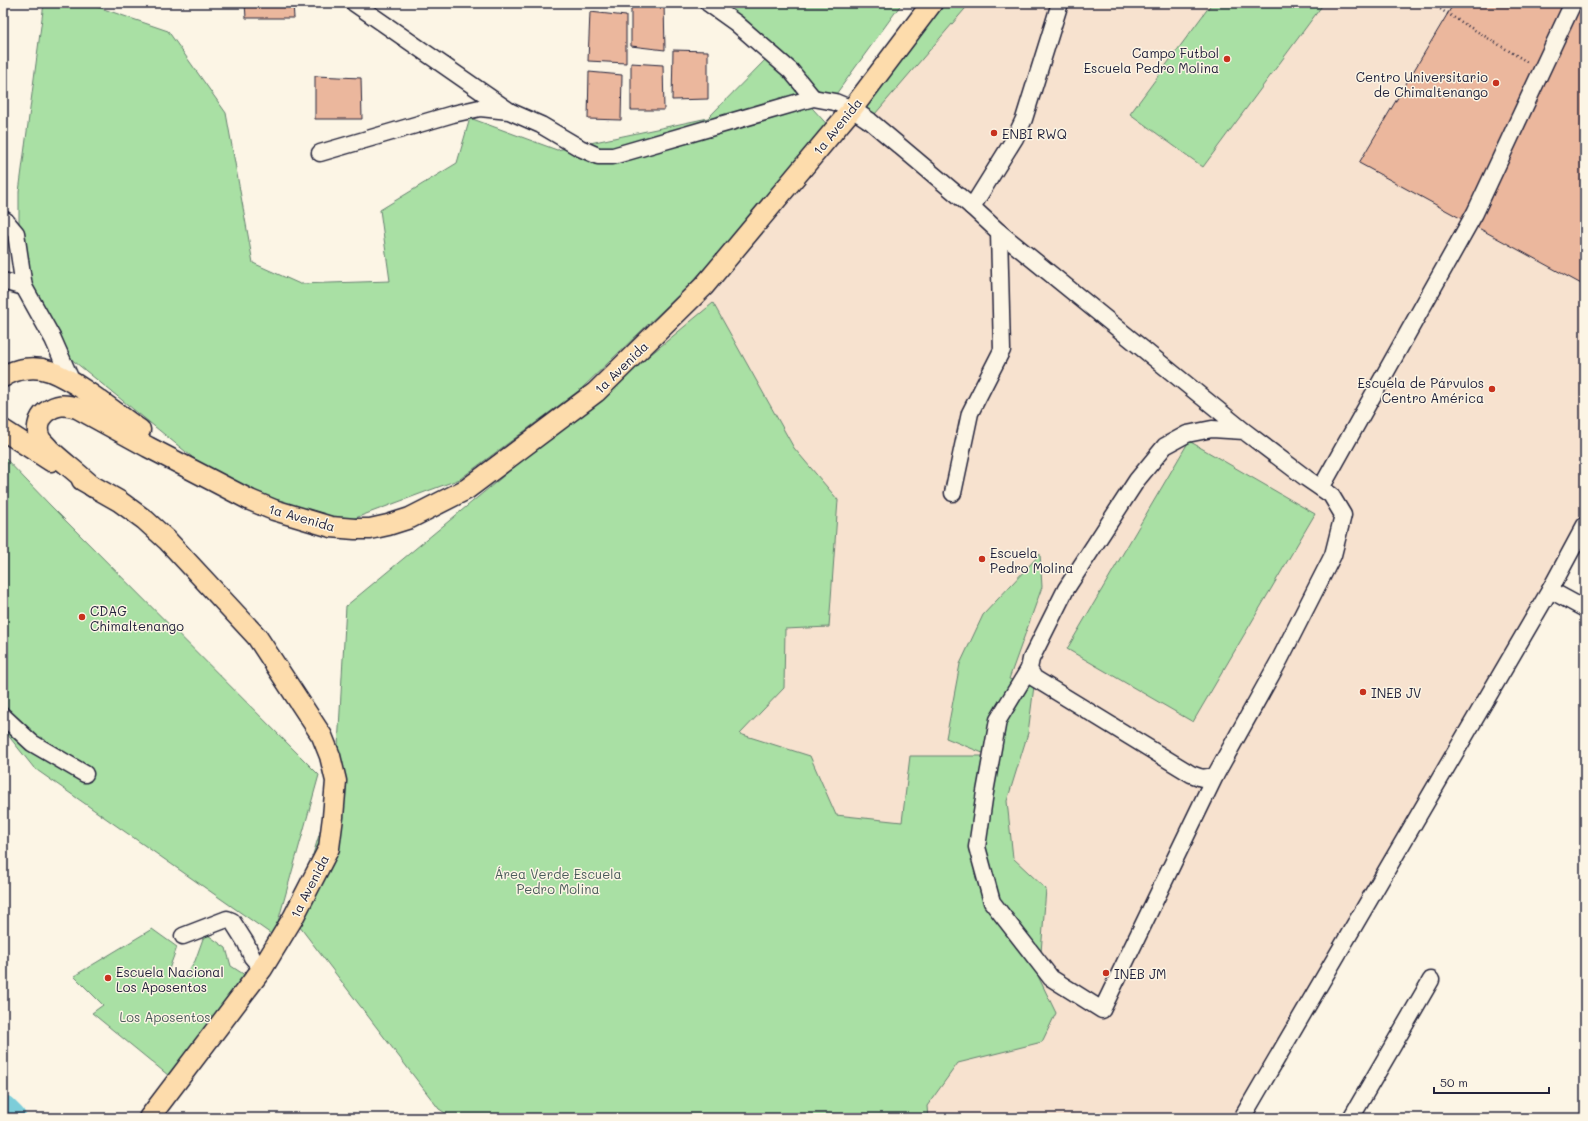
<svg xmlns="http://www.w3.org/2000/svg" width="1588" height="1121" font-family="Mali,sans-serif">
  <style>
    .built { fill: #f7e2cf }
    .green { fill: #a9e0a4; stroke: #668170 }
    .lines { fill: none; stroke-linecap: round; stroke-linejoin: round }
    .river { stroke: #7dcdd9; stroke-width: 28 }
    .building { fill: #ebb79d; stroke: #22223b }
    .minor-casing { stroke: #22223b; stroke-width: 19 }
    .major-casing { stroke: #22223b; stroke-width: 23 }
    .path { stroke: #22223b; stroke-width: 2.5; stroke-dasharray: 1 3; stroke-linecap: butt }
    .minor { stroke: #fcf5e5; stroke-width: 16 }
    .major { stroke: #fddcac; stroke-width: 20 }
    .poi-dot { fill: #c8321e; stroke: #fcf5e5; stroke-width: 1.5 }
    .labels { text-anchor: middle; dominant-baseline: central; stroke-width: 3; stroke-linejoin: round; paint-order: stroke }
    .poi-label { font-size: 13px; fill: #22223b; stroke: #fcf5e5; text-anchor: start }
    .street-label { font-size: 13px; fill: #22223b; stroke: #fcf5e5 }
    .park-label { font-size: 13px; fill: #4a5b5a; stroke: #fcf5e5 }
  </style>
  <rect width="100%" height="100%" fill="#fcf5e5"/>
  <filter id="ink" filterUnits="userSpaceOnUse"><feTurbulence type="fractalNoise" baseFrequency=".025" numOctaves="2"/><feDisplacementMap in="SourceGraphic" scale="8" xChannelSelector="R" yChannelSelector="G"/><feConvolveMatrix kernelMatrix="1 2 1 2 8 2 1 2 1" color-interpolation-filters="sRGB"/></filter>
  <g filter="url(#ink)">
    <polygon class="built" points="951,3 1585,3 1585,513 1241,1118 453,1118 439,1109 293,918 336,781 346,606 483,500 598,406 720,285 867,108"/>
    <g class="green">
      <polygon points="44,3 86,3 168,31 226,113 253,263 300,284 390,281 380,210 457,163 470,118 557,150 708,118 767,58 832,130 691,283 581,389 460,479 331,527 207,469 70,358 19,295 19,192"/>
      <polygon points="713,3 902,3 831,101 755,35"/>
      <polygon points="922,3 970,3 863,128 848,109"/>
      <polygon points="1212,3 1324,3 1203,167 1130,114"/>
      <polygon points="713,303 794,448 838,500 829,627 785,629 784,688 740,734 810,756 836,815 902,822 910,756 990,756 946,738 960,664 983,615 1040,554 1042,587 1009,679 1034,686 1028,733 1007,801 1013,858 1046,889 1039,978 1056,1013 1042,1042 958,1063 927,1106 928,1118 453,1118 439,1109 293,918 336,781 346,606"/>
      <polygon points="1189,441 1315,514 1193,722 1067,649"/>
      <polygon points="3,456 50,505 319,775 274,936 34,768 3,729"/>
      <polygon points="152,929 177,947 168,972 184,977 195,961 205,933 226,948 231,966 251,979 174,1080 92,1013 103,1005 74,976"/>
    </g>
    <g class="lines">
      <polyline class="river" points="3,1109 12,1118"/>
    </g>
    <g class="building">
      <polygon points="245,3 293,3 294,18 246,18"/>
      <polygon points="631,3 664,4 665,50 631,46"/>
      <polygon points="1454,3 1585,3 1585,286 1359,163"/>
      <polygon points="590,12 626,16 626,63 588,61"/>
      <polygon points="673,50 708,51 708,99 672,100"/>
      <polygon points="631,63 663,65 664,110 631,110"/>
      <polygon points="589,72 622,75 621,120 588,119"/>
      <polygon points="315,76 361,78 362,119 315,119"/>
    </g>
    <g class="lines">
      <g class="minor-casing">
        <g id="minor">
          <polyline points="354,3 508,110"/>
          <polyline points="708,3 736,23 791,71 813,98"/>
          <polyline points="320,153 453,114 480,108 509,111 541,125 580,148 598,156 613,156 813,98 835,102 852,109 870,121 972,207 999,232 1002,350 970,413 953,493"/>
          <polyline points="972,207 1015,138 1024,119 1060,3"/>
          <polyline points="3,219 6,221 16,233 24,287 53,339 72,382"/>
          <polyline points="999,232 1244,431 1306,478 1331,495 1343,515 1333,555 1279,661 1215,776 1202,778 1191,774 1034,678 1029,669 1031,659 1066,589 1137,480 1165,446 1187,434 1212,429 1244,431"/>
          <polyline points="3,281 24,287"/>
          <polyline points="1321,488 1475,213 1573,3"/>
          <polyline points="1550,590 1585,609"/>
          <polyline points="1029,669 998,720 985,792 977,847 992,902 1051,978 1102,1010 1215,776"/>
          <polyline points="3,716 32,743 85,774"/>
          <polyline points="183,936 227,919 232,921 246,943 252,957 262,969"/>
          <polyline points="1242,1118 1550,590 1585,525"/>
          <polyline points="1351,1118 1431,980"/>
        </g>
      </g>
      <g class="major-casing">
        <g id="major">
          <path d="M3,377C16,368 35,366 50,371C80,383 114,412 140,430"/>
          <polyline points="3,430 51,461"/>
          <polyline points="82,480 119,501 145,520 167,540 257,637 322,736 330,756 336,781 333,817 329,848 293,918 262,969 149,1118"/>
          <path d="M93,487C79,474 63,462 49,449C47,446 43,443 41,440C35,431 38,418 46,412C57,404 65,404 77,408L148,447L250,500L274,510L331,527L355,529H370L388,525L410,518L467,489L596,392L704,286L852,109L932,3"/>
        </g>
      </g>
      <polyline class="path" points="1430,3 1529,63"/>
      <use href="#minor" class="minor"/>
      <use href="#major" class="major"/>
    </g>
  </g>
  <g class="poi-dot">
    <circle cx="1227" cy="59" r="4"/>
    <circle cx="1496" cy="83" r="4"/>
    <circle cx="994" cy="133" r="4"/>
    <circle cx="1492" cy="389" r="4"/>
    <circle cx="982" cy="559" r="4"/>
    <circle cx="82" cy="617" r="4"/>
    <circle cx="1363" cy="692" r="4"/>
    <circle cx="1106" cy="973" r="4"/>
    <circle cx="108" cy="978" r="4"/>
  </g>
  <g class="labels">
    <g class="poi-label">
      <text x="1219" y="52" text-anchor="end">Campo Futbol<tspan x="1219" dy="15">Escuela Pedro Molina</tspan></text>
      <text x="1488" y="76" text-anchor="end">Centro Universitario<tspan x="1488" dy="15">de Chimaltenango</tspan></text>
      <text x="1002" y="133">ENBI RWQ</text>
      <text x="1484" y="382" text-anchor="end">Escuela de Párvulos<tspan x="1484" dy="15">Centro América</tspan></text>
      <text x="990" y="552">Escuela<tspan x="990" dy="15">Pedro Molina</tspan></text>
      <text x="90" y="610">CDAG<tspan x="90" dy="15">Chimaltenango</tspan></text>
      <text x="1371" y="692">INEB JV</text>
      <text x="116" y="971">Escuela Nacional<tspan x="116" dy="15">Los Aposentos</tspan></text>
      <text x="1114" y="973">INEB JM</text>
    </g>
    <g class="street-label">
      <text transform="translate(837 126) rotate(-51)">1a Avenida</text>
      <text transform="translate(621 367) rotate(-44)">1a Avenida</text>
      <text transform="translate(302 517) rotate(16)">1a Avenida</text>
      <text transform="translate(309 886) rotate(-63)">1a Avenida</text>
    </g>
    <g class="park-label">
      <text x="558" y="873">Área Verde Escuela<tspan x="558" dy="15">Pedro Molina</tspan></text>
      <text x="165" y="1016">Los Aposentos</text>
    </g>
  </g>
  <rect width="1588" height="1121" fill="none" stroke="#fcf5e5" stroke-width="16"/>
  <rect x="8" y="8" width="1572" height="1105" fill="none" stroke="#22223b" stroke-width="1.5" filter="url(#ink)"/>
  <path d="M1434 1087v6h115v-6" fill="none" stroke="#22223b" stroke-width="2"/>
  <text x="1440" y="1087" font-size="12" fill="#22223b" stroke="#fcf5e5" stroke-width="3" paint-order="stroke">50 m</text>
</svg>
